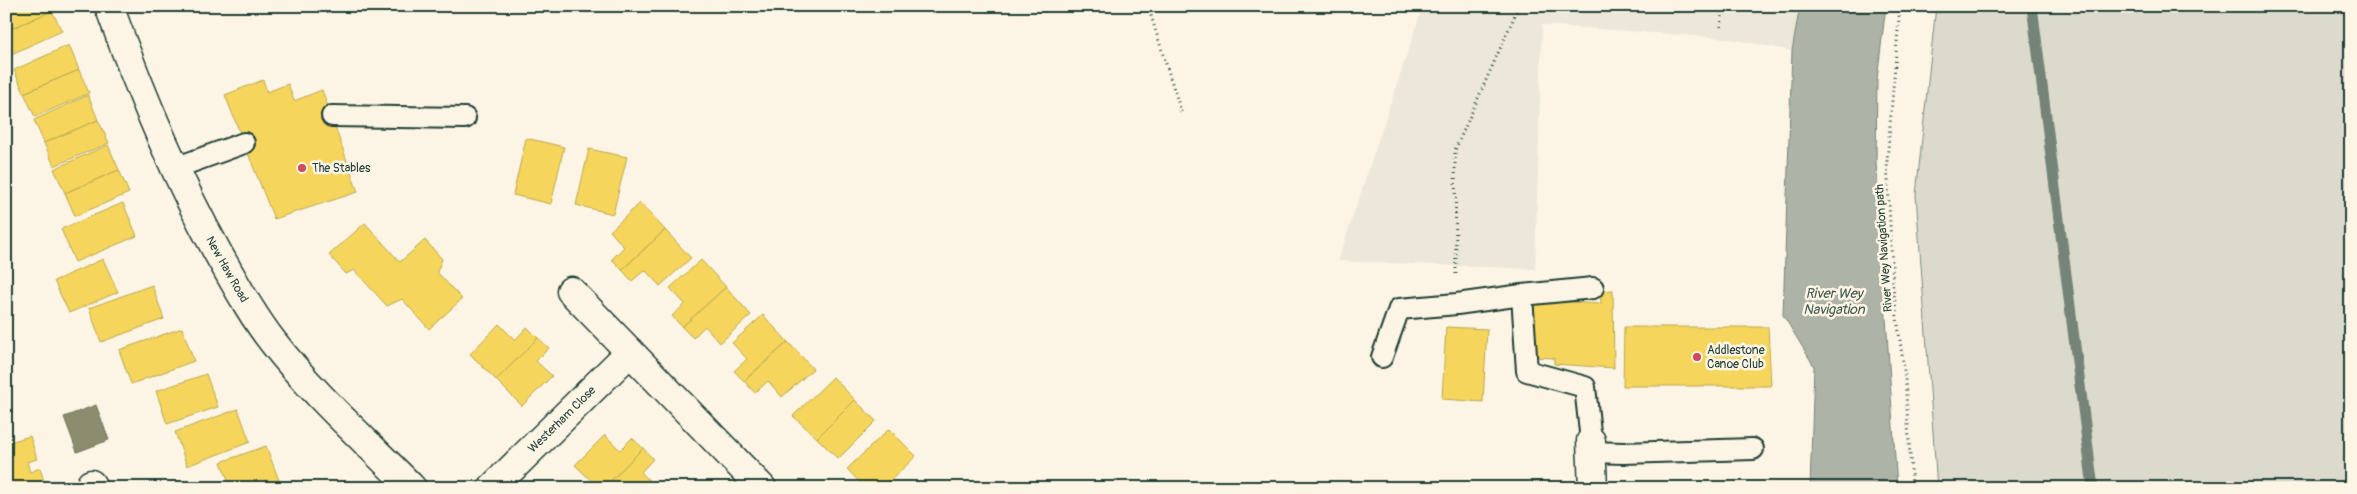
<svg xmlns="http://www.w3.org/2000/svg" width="2357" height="494" font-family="Pangolin,sans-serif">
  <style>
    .built { fill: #ece7d8 }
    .green { fill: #dcdacc; stroke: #7e8c80 }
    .water { fill: #aeb3a7; stroke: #758479 }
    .homes { fill: #f6d55c; stroke: #b6a750 }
    .industry { fill: #8c8c6e; stroke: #6b745d }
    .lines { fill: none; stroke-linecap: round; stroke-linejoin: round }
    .stream { stroke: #758479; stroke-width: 11 }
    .lane-casing { stroke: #1f3d34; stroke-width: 24 }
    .street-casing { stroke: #1f3d34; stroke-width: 31 }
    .primary-casing { stroke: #1f3d34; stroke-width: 31 }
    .path { stroke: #1f3d34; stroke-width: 3; stroke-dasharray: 1 4; stroke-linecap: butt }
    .lane { stroke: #fcf5e5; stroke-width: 20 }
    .street { stroke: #fcf5e5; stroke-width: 28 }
    .primary { stroke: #fcf5e5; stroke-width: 28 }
    .poi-dot { fill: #d1495b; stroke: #fcf5e5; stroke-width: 2 }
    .labels { text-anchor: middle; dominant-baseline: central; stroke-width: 5; stroke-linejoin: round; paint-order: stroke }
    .poi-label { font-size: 12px; fill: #1f3d34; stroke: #fcf5e5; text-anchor: start }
    .street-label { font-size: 12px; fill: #1f3d34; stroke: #fcf5e5 }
    .water-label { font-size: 14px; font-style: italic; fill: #435a51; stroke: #fcf5e5 }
  </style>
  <rect width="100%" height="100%" fill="#fcf5e5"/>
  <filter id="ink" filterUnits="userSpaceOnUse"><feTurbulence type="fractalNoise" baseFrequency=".02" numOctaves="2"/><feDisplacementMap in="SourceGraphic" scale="10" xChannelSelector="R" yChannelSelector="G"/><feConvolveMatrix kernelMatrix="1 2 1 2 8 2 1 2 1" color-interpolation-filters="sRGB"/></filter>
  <g filter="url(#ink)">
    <polygon class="built" points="1423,6 1800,6 1792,51 1725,38 1542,25 1535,269 1338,261"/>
    <polygon class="green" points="1936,6 2351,6 2351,488 1937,488 1916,195"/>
    <polygon class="water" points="1800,6 1886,6 1877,79 1876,163 1897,488 1810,488 1814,366 1783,315 1792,51"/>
    <g class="homes">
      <polygon points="6,6 50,6 52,11 6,31"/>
      <polygon points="52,11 62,31 7,56 6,31"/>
      <polygon points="69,45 79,70 24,93 14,70"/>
      <polygon points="79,70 89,93 35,117 24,93"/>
      <polygon points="263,80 267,92 288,84 294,101 322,90 358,192 274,219 225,95"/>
      <polygon points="88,95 98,120 44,143 34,120"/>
      <polygon points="98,120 109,143 54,166 44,143"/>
      <polygon points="526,138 564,147 551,204 513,195"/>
      <polygon points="108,145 119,170 65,193 54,169"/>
      <polygon points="589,149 627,157 613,214 576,205"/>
      <polygon points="119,170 129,193 75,216 65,193"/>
      <polygon points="123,203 137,236 75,262 61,229"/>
      <polygon points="640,203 665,230 622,270 612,259 624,247 610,231"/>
      <polygon points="365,223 400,262 425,240 442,259 437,272 462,299 429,329 402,299 387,306 354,270 346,274 329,255"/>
      <polygon points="665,230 691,258 660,286 645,270 632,281 622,270"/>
      <polygon points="103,259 118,292 69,313 54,281"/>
      <polygon points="701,260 726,287 682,327 672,316 685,304 670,288"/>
      <polygon points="152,285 164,319 101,342 89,308"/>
      <polygon points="726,287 751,315 720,343 705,326 693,338 682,327"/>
      <polygon points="1613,290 1614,368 1554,364 1554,358 1535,357 1534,300 1601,304 1600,291"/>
      <polygon points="763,315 788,342 744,381 734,371 747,359 732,343"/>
      <polygon points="499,324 515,340 527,327 538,338 496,380 470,354"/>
      <polygon points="1446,327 1487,329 1483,402 1442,399"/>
      <polygon points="1624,327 1768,327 1771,386 1623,386"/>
      <polygon points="182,328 194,361 131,384 119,350"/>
      <polygon points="538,338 549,348 536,361 552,376 522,406 496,380"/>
      <polygon points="788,342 813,369 782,397 768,381 755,393 744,381"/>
      <polygon points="206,374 218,407 167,424 156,391"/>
      <polygon points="833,377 855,400 817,438 793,416"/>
      <polygon points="855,400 876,421 838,459 817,438"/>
      <polygon points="238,409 250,442 187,466 175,432"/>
      <polygon points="889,429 916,456 883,488 865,488 847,469"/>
      <polygon points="605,435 620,450 632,438 643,448 604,488 599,488 575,465"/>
      <polygon points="30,436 37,459 27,462 30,472 40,468 46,488 6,488 6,443"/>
      <polygon points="266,446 280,483 268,488 231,488 221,462"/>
      <polygon points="643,448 653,459 641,472 656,488 604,488"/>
    </g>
    <polygon class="industry" points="96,405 109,440 77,452 64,417"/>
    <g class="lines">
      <polyline class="stream" points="2032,6 2093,488"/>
      <g class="lane-casing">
        <g id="lane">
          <polyline points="332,116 465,118"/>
          <polyline points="175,168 244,143"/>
          <polyline points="1382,357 1399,309 1457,304 1522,295"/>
          <polyline points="1591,441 1585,387 1527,371 1522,295 1593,288"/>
          <polyline points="1591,452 1623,453 1753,449"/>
        </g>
      </g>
      <g class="street-casing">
        <g id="street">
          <polyline points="571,291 762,488"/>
          <polyline points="1591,441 1593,488"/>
          <polyline points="91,484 92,488"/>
          <path id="s1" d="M492,488L630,352"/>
        </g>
      </g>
      <g class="primary-casing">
        <g id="primary">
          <path id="s2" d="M109,6C140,92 175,176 219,255C236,285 252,315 273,342C314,395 365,440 412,488"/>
        </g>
      </g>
      <g class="path">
        <polyline points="1148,6 1182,115"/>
        <polyline points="1900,6 1887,161 1893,287 1905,378 1912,488"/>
        <polyline points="1721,27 1723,6"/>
        <polyline points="1456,274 1455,150 1519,6"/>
      </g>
      <use href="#lane" class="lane"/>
      <use href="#street" class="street"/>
      <use href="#primary" class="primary"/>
    </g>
  </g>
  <g class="poi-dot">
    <circle cx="302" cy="168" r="5"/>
    <circle cx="1697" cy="357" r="5"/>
  </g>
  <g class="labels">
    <g class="poi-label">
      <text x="312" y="168">The Stables</text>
      <text x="1707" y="350">Addlestone<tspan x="1707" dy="14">Canoe Club</tspan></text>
    </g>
    <g class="street-label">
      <text transform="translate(1884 248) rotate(-94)">River Wey Navigation path</text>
      <text stroke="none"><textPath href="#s2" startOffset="289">New Haw Road</textPath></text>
      <text stroke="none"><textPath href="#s1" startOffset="98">Westerham Close</textPath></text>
    </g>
    <g class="water-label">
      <text x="1834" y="293">River Wey<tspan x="1834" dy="16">Navigation</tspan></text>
    </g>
  </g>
  <rect width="2357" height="494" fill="none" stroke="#fcf5e5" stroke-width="25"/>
  <rect x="12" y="12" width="2332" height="469" fill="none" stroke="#1f3d34" stroke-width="2" filter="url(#ink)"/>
</svg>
